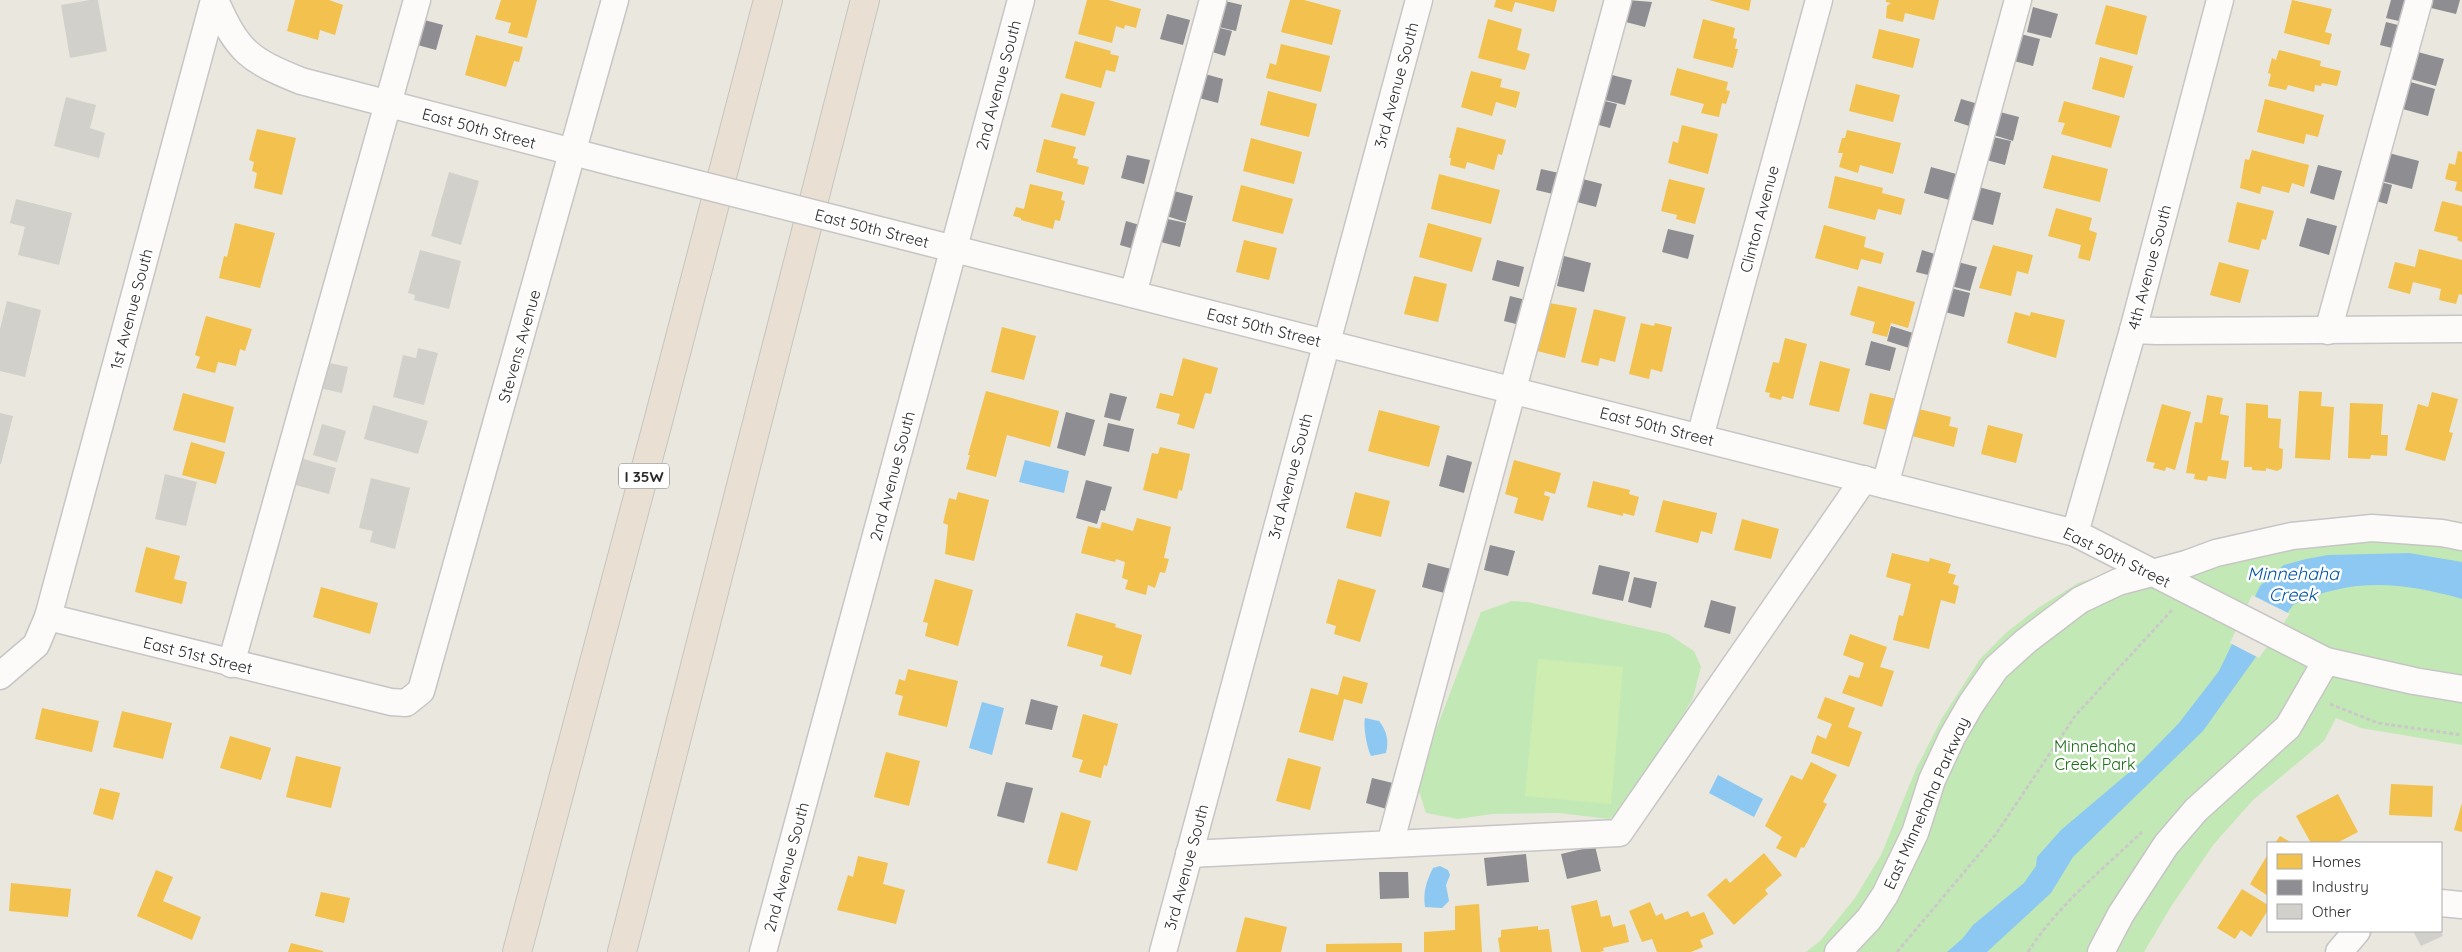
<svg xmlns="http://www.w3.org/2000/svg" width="2462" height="952" font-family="Quicksand,sans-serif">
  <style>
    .green { fill: #c2e9b5 }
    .pitch { fill: #ceedb1 }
    .water { fill: #8cc8f2 }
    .pier { fill: #eae7df }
    .homes { fill: #f2c14e }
    .industry { fill: #8d8d92 }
    .building { fill: #d2d0ca }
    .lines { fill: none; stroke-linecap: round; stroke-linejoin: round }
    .minor-casing { stroke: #c7c5c5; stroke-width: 29 }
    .highway-casing { stroke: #c5c4c1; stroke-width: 30 }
    .path { stroke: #cac9c8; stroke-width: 3; stroke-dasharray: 4 2.5; stroke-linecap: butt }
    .minor { stroke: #fcfbfa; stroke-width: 26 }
    .highway { stroke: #e9e0d3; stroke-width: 28 }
    .minor-bridge-casing { stroke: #c7c5c5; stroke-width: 29; stroke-linecap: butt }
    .minor-bridge { stroke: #fcfbfa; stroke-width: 26 }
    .labels { text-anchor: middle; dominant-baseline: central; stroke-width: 5; stroke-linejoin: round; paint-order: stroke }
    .shield { fill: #fff; stroke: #6a6a6a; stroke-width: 1 }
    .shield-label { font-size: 15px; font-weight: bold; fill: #2a2a2a }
    .street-label { font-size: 16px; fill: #2a2a2a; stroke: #fff }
    .park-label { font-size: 16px; fill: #176e13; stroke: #fff }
    .water-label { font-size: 18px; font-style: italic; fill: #0153a8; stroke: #fff }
  </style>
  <rect width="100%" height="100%" fill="#eae7df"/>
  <g class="green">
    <polygon points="2366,516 2462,526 2462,745 2361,728 2336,718 2324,741 2253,800 2214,844 2172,905 2144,952 1806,952 1820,941 1855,898 1881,855 1916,769 1942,718 1980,659 2007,632 2038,608 2078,583 2175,552 2289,523"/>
    <polygon points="1512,601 1528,602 1668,634 1694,651 1701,667 1693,698 1635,798 1624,810 1609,819 1559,813 1492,814 1458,819 1426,813 1416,782 1481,612"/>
  </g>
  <polygon class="pitch" points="1538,659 1623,667 1611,804 1525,796"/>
  <g class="water">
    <polygon points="1025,460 1069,471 1064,493 1019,482"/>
    <path d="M2409,553L2462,562V599C2401,582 2352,577 2293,605L2203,731L2073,857L2051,893L1987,952H1947L1962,939L1973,925L2024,883L2036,866L2037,857L2061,830L2139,764L2179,723L2219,671L2260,586L2272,574L2284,565L2306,559L2328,555Z"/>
    <polygon points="982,702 1004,708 992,755 969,748"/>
    <path d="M1365,718L1379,721C1387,731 1389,741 1386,753L1371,756C1367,748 1363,727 1365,718Z"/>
    <polygon points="1718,775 1763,799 1754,817 1709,793"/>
    <path d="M1440,866L1448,870L1450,875L1446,885L1449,901L1442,908L1425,907C1423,892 1426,882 1433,868Z"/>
  </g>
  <polygon class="pier" points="2252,595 2290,614 2259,658 2230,643"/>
  <g class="homes">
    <polygon points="295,0 329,0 343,5 335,35 320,30 318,40 287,31"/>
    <polygon points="501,0 537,0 527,38 508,33 511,23 495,19"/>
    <polygon points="1087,0 1108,0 1141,9 1136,28 1125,25 1124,29 1116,26 1112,43 1078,34"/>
    <polygon points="1290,0 1304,0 1341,10 1332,45 1281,32"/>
    <polygon points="1496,0 1557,0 1554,12 1515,2 1512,12 1494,7"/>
    <polygon points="1709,0 1751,0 1749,11"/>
    <polygon points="1886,0 1939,0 1934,20 1905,13 1903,22 1886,18 1887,6 1891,3 1886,2"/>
    <polygon points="2292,0 2332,9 2325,32 2332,34 2329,45 2284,33"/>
    <polygon points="2106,5 2147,16 2137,55 2095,44"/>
    <polygon points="1488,19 1522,29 1517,50 1530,54 1525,70 1478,58"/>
    <polygon points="1703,19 1735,28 1733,38 1737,39 1735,49 1738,49 1733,68 1693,58"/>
    <polygon points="1879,29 1920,39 1913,68 1872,58"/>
    <polygon points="476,35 523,47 519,62 514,61 506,87 465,75"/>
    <polygon points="1075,41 1111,51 1110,54 1119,56 1115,72 1106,70 1101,88 1065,78"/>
    <polygon points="1281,44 1330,56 1321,92 1266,78 1270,63 1276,65"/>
    <polygon points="2279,50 2321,61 2320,66 2341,71 2337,86 2322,83 2321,86 2315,85 2314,92 2288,85 2286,90 2268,86 2271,74 2268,73 2272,58 2276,60"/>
    <polygon points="2100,57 2133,66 2124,98 2092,89"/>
    <polygon points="1677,68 1728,82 1726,90 1730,91 1726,104 1722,103 1719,117 1701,113 1704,104 1670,95"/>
    <polygon points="1471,71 1502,79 1500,87 1520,92 1516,108 1496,102 1492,116 1461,107"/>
    <polygon points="1856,84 1900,95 1893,122 1849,111"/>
    <polygon points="1268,91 1317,104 1309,137 1260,125"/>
    <polygon points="1061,93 1095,102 1085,136 1051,127"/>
    <polygon points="2265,99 2324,115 2318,137 2306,134 2304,144 2257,132"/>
    <polygon points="2064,101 2120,116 2111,148 2061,134 2065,123 2058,122"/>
    <polygon points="1682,125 1718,134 1708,174 1668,163 1673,141 1678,143"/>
    <polygon points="1457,127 1506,140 1502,155 1498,154 1494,170 1467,162 1465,169 1450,165 1451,158 1449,158"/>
    <polygon points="257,129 296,138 282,195 254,188 257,173 252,171 254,162 249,160"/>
    <polygon points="1847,130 1901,143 1893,174 1860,165 1858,173 1839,167 1843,153 1838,153 1842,138 1845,138"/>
    <polygon points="1251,138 1302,152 1294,184 1243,171"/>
    <polygon points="1044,139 1076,147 1073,158 1078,159 1077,164 1089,167 1084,185 1036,172"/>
    <polygon points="2252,150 2309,165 2304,187 2292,183 2289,193 2262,186 2260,194 2240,188 2245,159 2249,160"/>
    <polygon points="2458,151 2462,152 2462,192 2455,190 2457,182 2445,179 2449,163 2455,165"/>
    <polygon points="2052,155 2108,169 2100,202 2043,188"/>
    <polygon points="1439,174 1500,190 1491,224 1431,209"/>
    <polygon points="1835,176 1883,188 1882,193 1905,199 1901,215 1878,209 1875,220 1828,208"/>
    <polygon points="1669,179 1705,188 1695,224 1676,219 1677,215 1661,211"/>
    <polygon points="1030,184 1063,192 1061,200 1065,201 1060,221 1055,220 1053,229 1021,220 1021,218 1013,216 1016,207 1024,209"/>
    <polygon points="1241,185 1293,199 1283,234 1232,221"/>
    <polygon points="2442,201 2462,206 2462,242 2457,240 2458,237 2434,231"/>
    <polygon points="2237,202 2274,211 2266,240 2262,239 2259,250 2228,242"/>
    <polygon points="2056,208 2092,218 2089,230 2097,233 2090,261 2078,258 2081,245 2048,236"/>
    <polygon points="235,223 275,233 260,288 219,278 224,256 227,257"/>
    <polygon points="1428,223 1482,238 1472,272 1419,257"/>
    <polygon points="1824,225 1866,237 1864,247 1884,253 1881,264 1861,259 1858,270 1815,258"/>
    <polygon points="1244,240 1277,248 1269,280 1236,272"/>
    <polygon points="1993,245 2033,255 2028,274 2017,271 2011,296 1979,288"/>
    <polygon points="2419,249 2462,260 2462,295 2459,294 2456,304 2439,300 2441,289 2413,282 2410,294 2388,288 2395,262 2415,267"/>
    <polygon points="2219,262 2249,270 2240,303 2210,295"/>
    <polygon points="1414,276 1447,284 1438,322 1404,314"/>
    <polygon points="1858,286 1915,302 1908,328 1891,323 1887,337 1872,333 1875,322 1850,315"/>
    <polygon points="1549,303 1577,308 1565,358 1533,350"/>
    <polygon points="1594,309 1626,317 1615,362 1600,358 1598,366 1581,362"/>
    <polygon points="2015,312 2030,316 2031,312 2065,320 2056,358 2007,343"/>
    <polygon points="206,316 252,329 245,351 240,349 236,366 218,362 215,373 196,368 200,357 195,355"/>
    <polygon points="1641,323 1654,326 1655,323 1672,327 1662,372 1651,369 1649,379 1629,374"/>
    <polygon points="1002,327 1036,336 1024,380 991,372"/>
    <polygon points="1785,338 1807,344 1793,399 1782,396 1781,400 1769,397 1770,393 1765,392 1773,362 1779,363"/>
    <polygon points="1183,358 1218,368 1211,394 1205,393 1194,429 1177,424 1180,414 1156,408 1160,393 1173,396"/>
    <polygon points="1820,361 1850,369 1839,412 1809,405"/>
    <polygon points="986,391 1059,411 1050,447 1007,435 996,477 966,469 970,455 968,455"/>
    <polygon points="2299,391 2322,392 2321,406 2334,407 2330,460 2295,458"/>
    <polygon points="2432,392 2458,399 2449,432 2453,433 2445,461 2405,450 2418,404 2428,407"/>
    <polygon points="183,393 234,407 225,443 173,430"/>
    <polygon points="1870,393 1897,399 1890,431 1863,424"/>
    <polygon points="2207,395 2223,398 2220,414 2229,416 2221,460 2229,461 2226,479 2208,476 2207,481 2194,479 2195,474 2186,473 2195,422 2202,423"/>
    <polygon points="2246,403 2268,405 2268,418 2281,419 2279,448 2283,449 2282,468 2277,471 2266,468 2266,471 2252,470 2252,467 2244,467"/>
    <polygon points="2350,403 2383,404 2381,435 2388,435 2387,456 2371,455 2370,459 2348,458"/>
    <polygon points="2162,404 2191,412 2175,470 2166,467 2165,471 2153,468 2155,463 2146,461"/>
    <polygon points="1915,408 1951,417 1949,426 1958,428 1954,447 1908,435"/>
    <polygon points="1379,410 1440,426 1429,467 1368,451"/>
    <polygon points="1988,425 2023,434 2016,463 1981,454"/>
    <polygon points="191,442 225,452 216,484 182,475"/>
    <polygon points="1160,447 1190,454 1182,491 1179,490 1177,499 1143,490 1152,453 1158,454"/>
    <polygon points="1514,460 1561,473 1555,494 1545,491 1544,495 1550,497 1543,521 1514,513 1518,498 1505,494"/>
    <polygon points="1593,481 1630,490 1629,494 1639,497 1634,516 1623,513 1623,516 1587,507"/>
    <polygon points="958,492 989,500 974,561 945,554 948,525 943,523 949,498 956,500"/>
    <polygon points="1355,492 1390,501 1381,537 1346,528"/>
    <polygon points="1663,500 1717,513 1712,534 1701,531 1698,543 1655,532"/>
    <polygon points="1137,518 1171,527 1164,558 1169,559 1165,573 1160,572 1155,588 1148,585 1146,595 1125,589 1128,580 1122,578 1125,562 1116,559 1115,562 1081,553 1088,526 1100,529 1102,522 1133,531"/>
    <polygon points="1742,519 1779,529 1771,559 1734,550"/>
    <polygon points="146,547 180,556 174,579 187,582 182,604 135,592"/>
    <polygon points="1892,553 1929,562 1930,558 1951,564 1948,573 1956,575 1953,584 1959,586 1955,604 1941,600 1929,649 1893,640 1899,615 1903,616 1911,584 1886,577"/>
    <polygon points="935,579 973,590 958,646 925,636 928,623 923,622"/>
    <polygon points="1338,579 1376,590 1360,642 1334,634 1336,626 1326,623"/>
    <polygon points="321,587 378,603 370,634 313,617"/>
    <polygon points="1076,613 1116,624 1115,627 1142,635 1131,675 1100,666 1103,656 1067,646"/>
    <polygon points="1850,634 1887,647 1880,667 1894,671 1882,707 1842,693 1849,675 1859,678 1864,663 1843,655"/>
    <polygon points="908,669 958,681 947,727 898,715 903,696 895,694 899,679 905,681"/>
    <polygon points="1343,676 1368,683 1362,704 1344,699 1333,741 1299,732 1311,688 1338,695"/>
    <polygon points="1825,697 1855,708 1848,727 1862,732 1849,767 1811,753 1817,735 1826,739 1832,724 1817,718"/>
    <polygon points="42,708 99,721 92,752 35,739"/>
    <polygon points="122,711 172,723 163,759 113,747"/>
    <polygon points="1083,714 1118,724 1107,766 1104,765 1101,778 1079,772 1083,760 1072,757"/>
    <polygon points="230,736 271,748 261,780 220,768"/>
    <polygon points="886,752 920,761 909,806 874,797"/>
    <polygon points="296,756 341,767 331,808 286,797"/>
    <polygon points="1288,758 1321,767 1310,810 1276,801"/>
    <polygon points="1811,762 1837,775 1823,802 1827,804 1804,848 1801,847 1796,858 1776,848 1782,837 1765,826 1791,775 1802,780"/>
    <polygon points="2391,784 2433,786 2432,817 2389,815"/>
    <polygon points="100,788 120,793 113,820 93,814"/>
    <polygon points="2338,794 2358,832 2337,843 2311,843 2296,816"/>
    <polygon points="2462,803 2462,832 2454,830"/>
    <polygon points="1061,812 1091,821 1077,871 1047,863"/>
    <polygon points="2280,836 2292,843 2275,843"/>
    <polygon points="1764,853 1782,875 1765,890 1768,894 1734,925 1707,895 1726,878 1730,883"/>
    <polygon points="2268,854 2268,896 2250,884"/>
    <polygon points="858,856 888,863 883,884 905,890 896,924 837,910 848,875 853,877"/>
    <polygon points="156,870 173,877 163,901 201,917 192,940 137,916"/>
    <polygon points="11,883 71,889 68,917 9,911"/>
    <polygon points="2242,889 2268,905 2268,910 2251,937 2241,930 2235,939 2217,928"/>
    <polygon points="321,892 350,898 344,923 315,916"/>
    <polygon points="1597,900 1601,917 1610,915 1613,927 1625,924 1629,942 1603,948 1604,951 1599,952 1581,952 1571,906"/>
    <polygon points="1650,902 1656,916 1662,913 1665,920 1688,911 1691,917 1704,912 1714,934 1700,940 1703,947 1691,952 1657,952 1652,939 1642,942 1629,911"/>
    <polygon points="1479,904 1482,952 1424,952 1424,932 1455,930 1455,906"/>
    <polygon points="1245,917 1287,927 1281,952 1236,952"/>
    <polygon points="1538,926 1538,930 1549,929 1552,952 1500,952 1498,938 1501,937 1501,930"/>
    <polygon points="291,943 323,951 323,952 288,952"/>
    <polygon points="1402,943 1402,952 1326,952 1326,944"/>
  </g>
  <g class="industry">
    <polygon points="1627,0 1652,2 1645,27 1622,21"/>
    <polygon points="2391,0 2409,0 2403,22 2386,18"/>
    <polygon points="2429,0 2460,0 2456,14 2427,7"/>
    <polygon points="1225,1 1242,5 1236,31 1219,27"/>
    <polygon points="2033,7 2058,14 2051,38 2027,32"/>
    <polygon points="1167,14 1190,20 1183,45 1160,39"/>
    <polygon points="417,18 443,25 436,50 410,43"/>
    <polygon points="2386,22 2402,26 2396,49 2380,45"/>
    <polygon points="1216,27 1232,31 1225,56 1209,51"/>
    <polygon points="2017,33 2040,39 2033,66 2010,60"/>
    <polygon points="2414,51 2444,59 2436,86 2407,78"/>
    <polygon points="1205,74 1223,79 1218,103 1199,98"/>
    <polygon points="1608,74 1632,80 1625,105 1601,99"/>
    <polygon points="2407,81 2435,89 2428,116 2399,108"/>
    <polygon points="1961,99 1982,105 1975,128 1954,121"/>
    <polygon points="1601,100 1617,104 1610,128 1595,124"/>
    <polygon points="1996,111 2019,117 2013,141 1990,134"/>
    <polygon points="1989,136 2011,141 2005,165 1983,159"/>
    <polygon points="2385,152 2419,161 2412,189 2378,180"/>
    <polygon points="1127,155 1150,160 1144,184 1121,178"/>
    <polygon points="2318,165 2342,171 2334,200 2310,193"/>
    <polygon points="1931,167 1960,175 1953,201 1924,193"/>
    <polygon points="1541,169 1559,173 1553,194 1536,190"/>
    <polygon points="1579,178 1602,184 1596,207 1573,201"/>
    <polygon points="2377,181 2392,185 2387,204 2372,200"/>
    <polygon points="1975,186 2001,193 1993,225 1966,218"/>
    <polygon points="1170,190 1193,196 1186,222 1163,215"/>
    <polygon points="1163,218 1186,223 1180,247 1157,241"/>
    <polygon points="2307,218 2337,226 2329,255 2299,246"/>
    <polygon points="1126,221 1143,226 1137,250 1120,245"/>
    <polygon points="1668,229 1694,235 1688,259 1662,252"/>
    <polygon points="1922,250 1938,255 1932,276 1916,272"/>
    <polygon points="1564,256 1591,263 1584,292 1557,286"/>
    <polygon points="1497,260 1524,267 1519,287 1492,280"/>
    <polygon points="1954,261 1977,267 1970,291 1947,285"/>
    <polygon points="1947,287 1970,293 1964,317 1941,311"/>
    <polygon points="1510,296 1526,300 1520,325 1504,321"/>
    <polygon points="1891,326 1913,333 1909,348 1887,341"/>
    <polygon points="1871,341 1896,348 1890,371 1865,365"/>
    <polygon points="1110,393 1127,397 1120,421 1104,417"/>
    <polygon points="1066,412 1095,420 1085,456 1057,448"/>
    <polygon points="1108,423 1134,429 1129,452 1103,446"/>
    <polygon points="1447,455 1472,462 1464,493 1439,486"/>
    <polygon points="1086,480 1112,487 1105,511 1101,510 1097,524 1076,518"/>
    <polygon points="1490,545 1515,551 1508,576 1484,570"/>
    <polygon points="1428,563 1455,570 1448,594 1422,587"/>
    <polygon points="1599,565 1630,572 1623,601 1592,594"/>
    <polygon points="1634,577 1657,582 1651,608 1628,602"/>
    <polygon points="1711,600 1736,607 1730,634 1704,627"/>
    <polygon points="1031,699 1058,706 1052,730 1025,724"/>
    <polygon points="1372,778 1397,784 1390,810 1366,803"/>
    <polygon points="1006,782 1033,788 1024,823 997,816"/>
    <polygon points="1595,846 1601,871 1567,879 1561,854"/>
    <polygon points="1526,854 1529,882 1487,886 1484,858"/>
    <polygon points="1379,872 1408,872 1409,898 1380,899"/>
  </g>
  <g class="building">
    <polygon points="90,0 98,0 107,51 70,58 61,5"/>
    <polygon points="66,97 96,105 90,128 105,133 99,158 54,146"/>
    <polygon points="449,172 479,181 461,245 431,236"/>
    <polygon points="16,199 72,213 59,265 18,255 25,227 10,223"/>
    <polygon points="420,250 461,261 449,309 414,300 415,295 408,293"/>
    <polygon points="7,301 41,310 25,377 0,371 0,329"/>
    <polygon points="418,348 438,353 424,405 393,397 403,355 416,358"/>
    <polygon points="325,362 348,367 342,393 319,388"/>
    <polygon points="373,405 428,421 418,454 364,439"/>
    <polygon points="0,413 13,416 1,464 0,464"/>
    <polygon points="322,424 346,431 337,462 313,455"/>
    <polygon points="300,458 336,468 329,494 292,484"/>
    <polygon points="165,474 197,482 186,526 155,519"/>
    <polygon points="371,478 410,488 395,549 370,542 373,531 359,528"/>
    <polygon points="2413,931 2441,931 2443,936 2421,946"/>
  </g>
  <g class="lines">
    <g class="minor-casing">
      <g id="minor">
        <path d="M215,0C238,52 249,60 301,81L619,164"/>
        <polyline points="903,236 2075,533 2326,661 2414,681 2462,689"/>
        <polyline points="1133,294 1213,0"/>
        <polyline points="2133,330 2157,331 2462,329"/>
        <polyline points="2328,331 2419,0"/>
        <polyline points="1700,437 1819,0"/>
        <polyline points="1885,485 2018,0"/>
        <polyline points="2075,533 2133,330 2220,0"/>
        <polyline points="48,617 391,702 406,703 421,691 615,0"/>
        <polyline points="231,664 417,0"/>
        <polyline points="0,676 36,645 48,617 214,0"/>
        <polyline points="1390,844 1618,0"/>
        <polyline points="1189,854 1619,833 1864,479"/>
        <polyline points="2441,903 2462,905"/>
        <polyline points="763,952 1021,0"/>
        <polyline points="1163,952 1419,0"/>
        <polyline points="1838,952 1869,919 1885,895 1915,833 1932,780 1952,737 1971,704 1996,668 2026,641 2080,600 2118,582 2186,564 2216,553 2292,536 2372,528 2442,533 2462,537"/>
        <polyline points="2101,952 2121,914 2166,845 2196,810 2288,727 2326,661"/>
        <polyline points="2339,952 2357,931"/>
      </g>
    </g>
    <g class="highway-casing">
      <g id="highway">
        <polyline points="517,952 659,418 768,0"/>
        <polyline points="622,952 865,0"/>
      </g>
    </g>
    <g class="path">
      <polyline points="2330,704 2378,723 2462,735"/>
      <polyline points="1897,952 1996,834 2075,716 2172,610"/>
      <path d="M2028,952C2057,906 2103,869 2142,832"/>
    </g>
    <use href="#minor" class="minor"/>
    <use href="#highway" class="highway"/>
    <g class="minor-bridge-casing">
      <polyline id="minor-bridge" points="619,164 903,236"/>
    </g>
    <use href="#minor-bridge" class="minor-bridge"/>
  </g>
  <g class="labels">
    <rect class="shield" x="619" y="463.5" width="50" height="25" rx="4"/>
    <g class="shield-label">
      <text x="644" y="476">I 35W</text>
    </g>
    <g class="street-label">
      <text transform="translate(998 85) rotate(-75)">2nd Avenue South</text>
      <text transform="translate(1396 85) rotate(-75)">3rd Avenue South</text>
      <text transform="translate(479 128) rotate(15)">East 50th Street</text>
      <text transform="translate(1759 219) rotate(-75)">Clinton Avenue</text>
      <text transform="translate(872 228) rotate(14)">East 50th Street</text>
      <text transform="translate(2149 267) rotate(-75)">4th Avenue South</text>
      <text transform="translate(131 309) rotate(-75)">1st Avenue South</text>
      <text transform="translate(1264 327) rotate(14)">East 50th Street</text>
      <text transform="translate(519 346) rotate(-74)">Stevens Avenue</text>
      <text transform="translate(1657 426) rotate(14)">East 50th Street</text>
      <text transform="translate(892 476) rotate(-75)">2nd Avenue South</text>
      <text transform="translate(1290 476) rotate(-75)">3rd Avenue South</text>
      <text transform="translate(2117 557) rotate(26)">East 50th Street</text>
      <text transform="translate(198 655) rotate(14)">East 51st Street</text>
      <text transform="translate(1926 803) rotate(-66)">East Minnehaha Parkway</text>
      <text transform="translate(786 867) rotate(-75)">2nd Avenue South</text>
      <text transform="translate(1186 867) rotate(-75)">3rd Avenue South</text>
    </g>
    <g class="park-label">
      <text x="2095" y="746">Minnehaha<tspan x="2095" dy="18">Creek Park</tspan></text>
    </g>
    <g class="water-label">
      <text x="2293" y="573">Minnehaha<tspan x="2293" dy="21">Creek</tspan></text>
    </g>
  </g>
  <rect x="2267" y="842" width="175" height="90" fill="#ffffff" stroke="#aaaaaa"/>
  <rect x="2277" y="854" width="25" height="15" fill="#f2c14e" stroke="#aaaaaa"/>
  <text x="2312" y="867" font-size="15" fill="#2a2a2a">Homes</text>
  <rect x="2277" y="880" width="25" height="15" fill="#8d8d92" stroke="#aaaaaa"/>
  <text x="2312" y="892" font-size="15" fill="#2a2a2a">Industry</text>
  <rect x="2277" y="904" width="25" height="15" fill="#d2d0ca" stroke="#aaaaaa"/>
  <text x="2312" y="917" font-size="15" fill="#2a2a2a">Other</text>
</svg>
